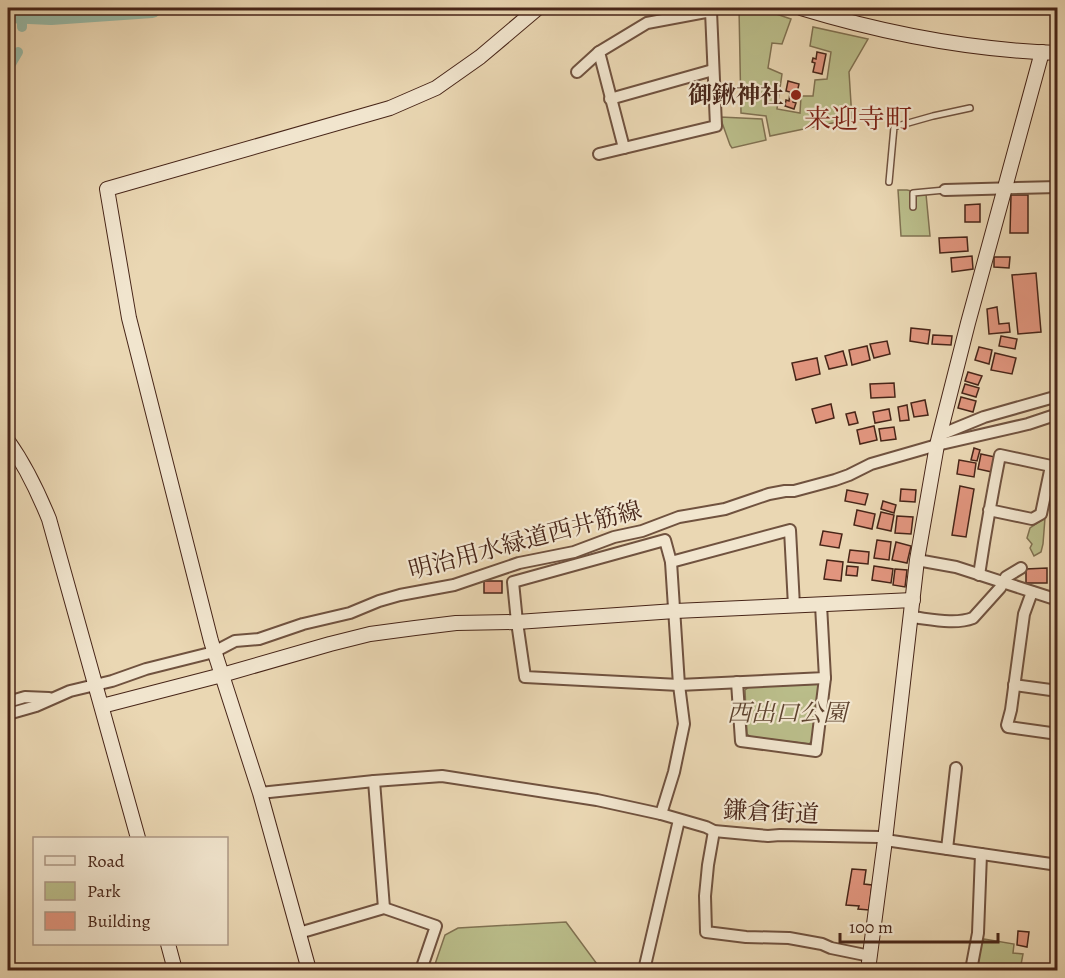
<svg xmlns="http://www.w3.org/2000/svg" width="1065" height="978" font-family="Alegreya,'Noto Serif JP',serif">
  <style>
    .green { fill: #babd8a; stroke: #807151; stroke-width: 1.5 }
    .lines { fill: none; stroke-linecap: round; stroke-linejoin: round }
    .canal { stroke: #99baa7; stroke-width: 10 }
    .river { stroke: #99baa7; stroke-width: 20 }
    .building { fill: #e1957e; stroke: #472518; stroke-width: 1.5 }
    .lane-casing { stroke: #70523f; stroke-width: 8 }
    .street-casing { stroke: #70523f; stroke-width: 14 }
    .secondary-casing { stroke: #472518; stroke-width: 16 }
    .lane { stroke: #f1e5ce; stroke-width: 5 }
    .street { stroke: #f1e5ce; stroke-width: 10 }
    .secondary { stroke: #f1e5ce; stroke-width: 14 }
    .poi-dot { fill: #8f2418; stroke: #f1e5ce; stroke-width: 2 }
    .labels { text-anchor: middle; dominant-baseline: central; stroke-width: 4.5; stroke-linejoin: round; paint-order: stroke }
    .poi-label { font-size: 24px; font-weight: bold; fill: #472518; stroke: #f1e5ce; text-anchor: end }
    .street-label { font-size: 24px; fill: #472518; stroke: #f1e5ce }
    .park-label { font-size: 24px; font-style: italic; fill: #5e432f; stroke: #f1e5ce }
    .quarter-label { font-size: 27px; fill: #7a1f14; stroke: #f1e5ce }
  </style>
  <rect width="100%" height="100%" fill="#ead7b3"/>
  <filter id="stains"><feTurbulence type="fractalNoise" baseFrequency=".00333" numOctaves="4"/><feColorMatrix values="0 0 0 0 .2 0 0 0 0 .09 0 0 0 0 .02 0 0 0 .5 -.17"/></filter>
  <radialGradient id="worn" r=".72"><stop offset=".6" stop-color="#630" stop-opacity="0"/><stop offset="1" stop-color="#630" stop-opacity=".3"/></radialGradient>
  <g class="green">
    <polygon points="739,8 758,8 791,19 782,44 772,43 768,68 782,74 777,109 800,113 801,96 813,96 815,80 827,79 831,52 810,46 813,27 868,39 849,72 852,119 770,136 766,116 741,113"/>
    <polygon points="720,117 762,119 766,140 732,148 730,145"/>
    <polygon points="898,190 907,190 926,194 930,236 901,236"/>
    <polygon points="1045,518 1043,544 1041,552 1034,556 1030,548 1032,544 1027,538 1030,528"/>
    <polygon points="817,684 820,687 812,741 809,744 751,737 747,734 745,690 749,687"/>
    <polygon points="566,922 597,964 598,970 433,970 445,935 458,928"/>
    <polygon points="984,939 1014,944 1013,953 1023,954 1020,970 975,970 980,947"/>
  </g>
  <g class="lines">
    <g class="canal">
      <polyline points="22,27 22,14"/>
      <polyline points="8,69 18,52"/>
    </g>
    <polyline class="river" points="8,13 51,15 152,8"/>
  </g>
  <g class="building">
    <polygon points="817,52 826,54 822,74 813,72 815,63 812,62 813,58 816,59"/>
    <polygon points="788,81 799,84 797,93 795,92 793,102 796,103 794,109 785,106 786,100 789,101 790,92 786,91"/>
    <polygon points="1011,195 1028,195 1028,233 1010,233"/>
    <polygon points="980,204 980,222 965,222 965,205"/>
    <polygon points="967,237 968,251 940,253 939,238"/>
    <polygon points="972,256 973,269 952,272 951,258"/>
    <polygon points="994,257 1010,257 1009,268 994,267"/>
    <polygon points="1036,273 1041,332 1018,334 1012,275"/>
    <polygon points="997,307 999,324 1009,323 1010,332 989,334 987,309"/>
    <polygon points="911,328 930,330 928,344 910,341"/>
    <polygon points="933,335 952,336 951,345 932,344"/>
    <polygon points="1001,336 1017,339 1015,349 999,346"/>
    <polygon points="887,341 890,354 874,358 870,344"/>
    <polygon points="867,346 870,360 852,365 849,350"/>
    <polygon points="979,347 992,350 989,364 975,360"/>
    <polygon points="843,351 847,365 829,369 825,356"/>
    <polygon points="995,353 1016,358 1012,374 991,370"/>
    <polygon points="817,358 820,374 796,380 792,363"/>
    <polygon points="968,372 982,376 978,385 965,381"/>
    <polygon points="894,383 895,397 871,398 870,384"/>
    <polygon points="965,384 979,388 976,397 962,393"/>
    <polygon points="961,397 976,401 973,412 958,408"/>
    <polygon points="925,400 928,415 914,417 911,403"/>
    <polygon points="831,404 834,418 816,423 812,409"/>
    <polygon points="907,405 909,420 900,421 898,407"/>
    <polygon points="889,409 891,420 875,423 873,412"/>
    <polygon points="855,412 858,423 849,425 846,414"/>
    <polygon points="874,426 877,440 860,444 857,430"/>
    <polygon points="894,427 896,439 881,441 879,429"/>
    <polygon points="974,448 980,450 977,461 971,460"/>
    <polygon points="981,454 995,457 992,472 978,469"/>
    <polygon points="959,460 976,463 974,477 957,474"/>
    <polygon points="960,486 974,489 966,537 952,535"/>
    <polygon points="901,489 916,490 915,502 900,501"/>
    <polygon points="847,490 868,494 865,505 845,501"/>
    <polygon points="883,501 896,505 894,513 881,509"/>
    <polygon points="857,510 875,514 872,529 854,525"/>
    <polygon points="881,512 894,515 891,531 877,528"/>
    <polygon points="897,516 913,517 911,534 895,533"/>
    <polygon points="823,531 842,534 839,548 820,545"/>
    <polygon points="877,540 891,542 889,560 874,558"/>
    <polygon points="896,542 911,546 907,563 892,560"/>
    <polygon points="850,550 869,552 868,564 848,562"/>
    <polygon points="827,560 843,562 841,581 824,579"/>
    <polygon points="847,566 858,567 857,576 846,575"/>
    <polygon points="874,566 893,569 891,583 872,580"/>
    <polygon points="1047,568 1047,583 1026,583 1026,569"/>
    <polygon points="895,569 907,570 905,587 893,585"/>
    <rect x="484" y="581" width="18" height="12"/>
    <polygon points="852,869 866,870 864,884 872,885 869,910 858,909 859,906 846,905"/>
    <polygon points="1018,931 1029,932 1027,947 1017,945"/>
  </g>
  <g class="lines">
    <g class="lane-casing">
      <g id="lane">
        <polyline points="889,182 894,127 933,116 970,108"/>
        <polyline points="913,207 913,193 945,190"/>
      </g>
    </g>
    <g class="street-casing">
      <g id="street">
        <polyline points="711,11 647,23 599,52 624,148 716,126 711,11 712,8"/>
        <polyline points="577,72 599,52"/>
        <polyline points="610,99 713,70"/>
        <polyline points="599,154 624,148"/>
        <polyline points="945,190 1058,187"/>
        <polyline points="940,435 984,417 1058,396"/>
        <polyline points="917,560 956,567 1058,600"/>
        <path d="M979,575C985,535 992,495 1000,455L1051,466L1041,514L1032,519L989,510"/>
        <polyline points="1032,592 1024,614 1011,710 1007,725 1008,727 1058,734"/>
        <polyline points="794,606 790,530 671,562 665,540 513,582 517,622 525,677 679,685 825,678 821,605"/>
        <path d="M911,617C930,619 955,625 973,618L1000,588L1006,577L1021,568"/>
        <polyline points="737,682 741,741 816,751 825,678"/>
        <polyline points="1014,685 1058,691"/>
        <polyline points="8,702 25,697 49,698"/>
        <polyline points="8,714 36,706 70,691 112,681 146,669 214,652 235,641 259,639 303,624 350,613 379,601 400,595 454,585 519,563 574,552 614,537 642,531 679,517 725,509 769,494 785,491 794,491 835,480 849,475 871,464 937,445 1028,424 1058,414"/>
        <polyline points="374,781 384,908"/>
        <polyline points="260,793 374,781 442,776 597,800 661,814 706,827 714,831 768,836 780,835 879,837 885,840 1058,865"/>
        <polyline points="661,814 674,772 684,724 679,685 671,562"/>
        <polyline points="714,831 708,865 705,896 706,932 746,937 789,938 822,944 831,948 870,956"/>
        <polyline points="947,849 956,768"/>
        <polyline points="299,933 384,908 436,926 421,970"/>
        <polyline points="644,970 679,820"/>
        <polyline points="971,970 978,933 981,854"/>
      </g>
    </g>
    <g class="secondary-casing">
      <g id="secondary">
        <path d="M801,8C883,33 971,50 1058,53"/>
        <path d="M8,441C25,465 38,492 49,519L138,838"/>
        <polyline points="102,706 222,675 330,644 370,634 415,628 456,623 517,622 675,611 913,600"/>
        <polyline points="168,944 175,970"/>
        <polyline points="309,970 260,793 211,641 129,318 107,189 390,108 436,88 480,57 538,8"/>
        <polyline points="868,970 885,840 917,560 937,445 968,323 1042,52"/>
      </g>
    </g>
    <use href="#lane" class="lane"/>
    <use href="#street" class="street"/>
    <use href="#secondary" class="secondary"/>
  </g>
  <circle class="poi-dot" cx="796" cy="95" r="6"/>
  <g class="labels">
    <g class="poi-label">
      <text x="784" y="95">御鍬神社</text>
    </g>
    <g class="street-label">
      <text transform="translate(525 540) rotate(-15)">明治用水緑道西井筋線</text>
      <text transform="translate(771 812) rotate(3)">鎌倉街道</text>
    </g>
    <g class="park-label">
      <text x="787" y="713">西出口公園</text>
    </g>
    <g class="quarter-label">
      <text x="858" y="119">来迎寺町</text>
    </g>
  </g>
  <rect width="1065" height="978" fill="none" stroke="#ead7b3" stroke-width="30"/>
  <rect x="9" y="9" width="1047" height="960" fill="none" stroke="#472518" stroke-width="3"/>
  <rect x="15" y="15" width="1035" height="948" fill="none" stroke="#472518" stroke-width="1.5"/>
  <rect x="33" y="837" width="195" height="108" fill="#f1e5ce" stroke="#ad9885" stroke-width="1.5"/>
  <rect x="45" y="856" width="30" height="9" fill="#f1e5ce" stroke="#ad9885" stroke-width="1.5"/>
  <text x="87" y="867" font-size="18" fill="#472518">Road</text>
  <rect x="45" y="882" width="30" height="18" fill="#babd8a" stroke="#ad9885" stroke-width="1.5"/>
  <text x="87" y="897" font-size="18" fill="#472518">Park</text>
  <rect x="45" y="912" width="30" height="18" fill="#e1957e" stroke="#ad9885" stroke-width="1.5"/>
  <text x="87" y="927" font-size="18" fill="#472518">Building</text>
  <path d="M840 933v9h158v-9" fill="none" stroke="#472518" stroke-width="3"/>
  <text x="849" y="933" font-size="18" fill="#472518" stroke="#f1e5ce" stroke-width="4.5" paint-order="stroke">100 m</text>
  <rect width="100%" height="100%" filter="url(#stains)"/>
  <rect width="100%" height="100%" fill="url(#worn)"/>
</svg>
